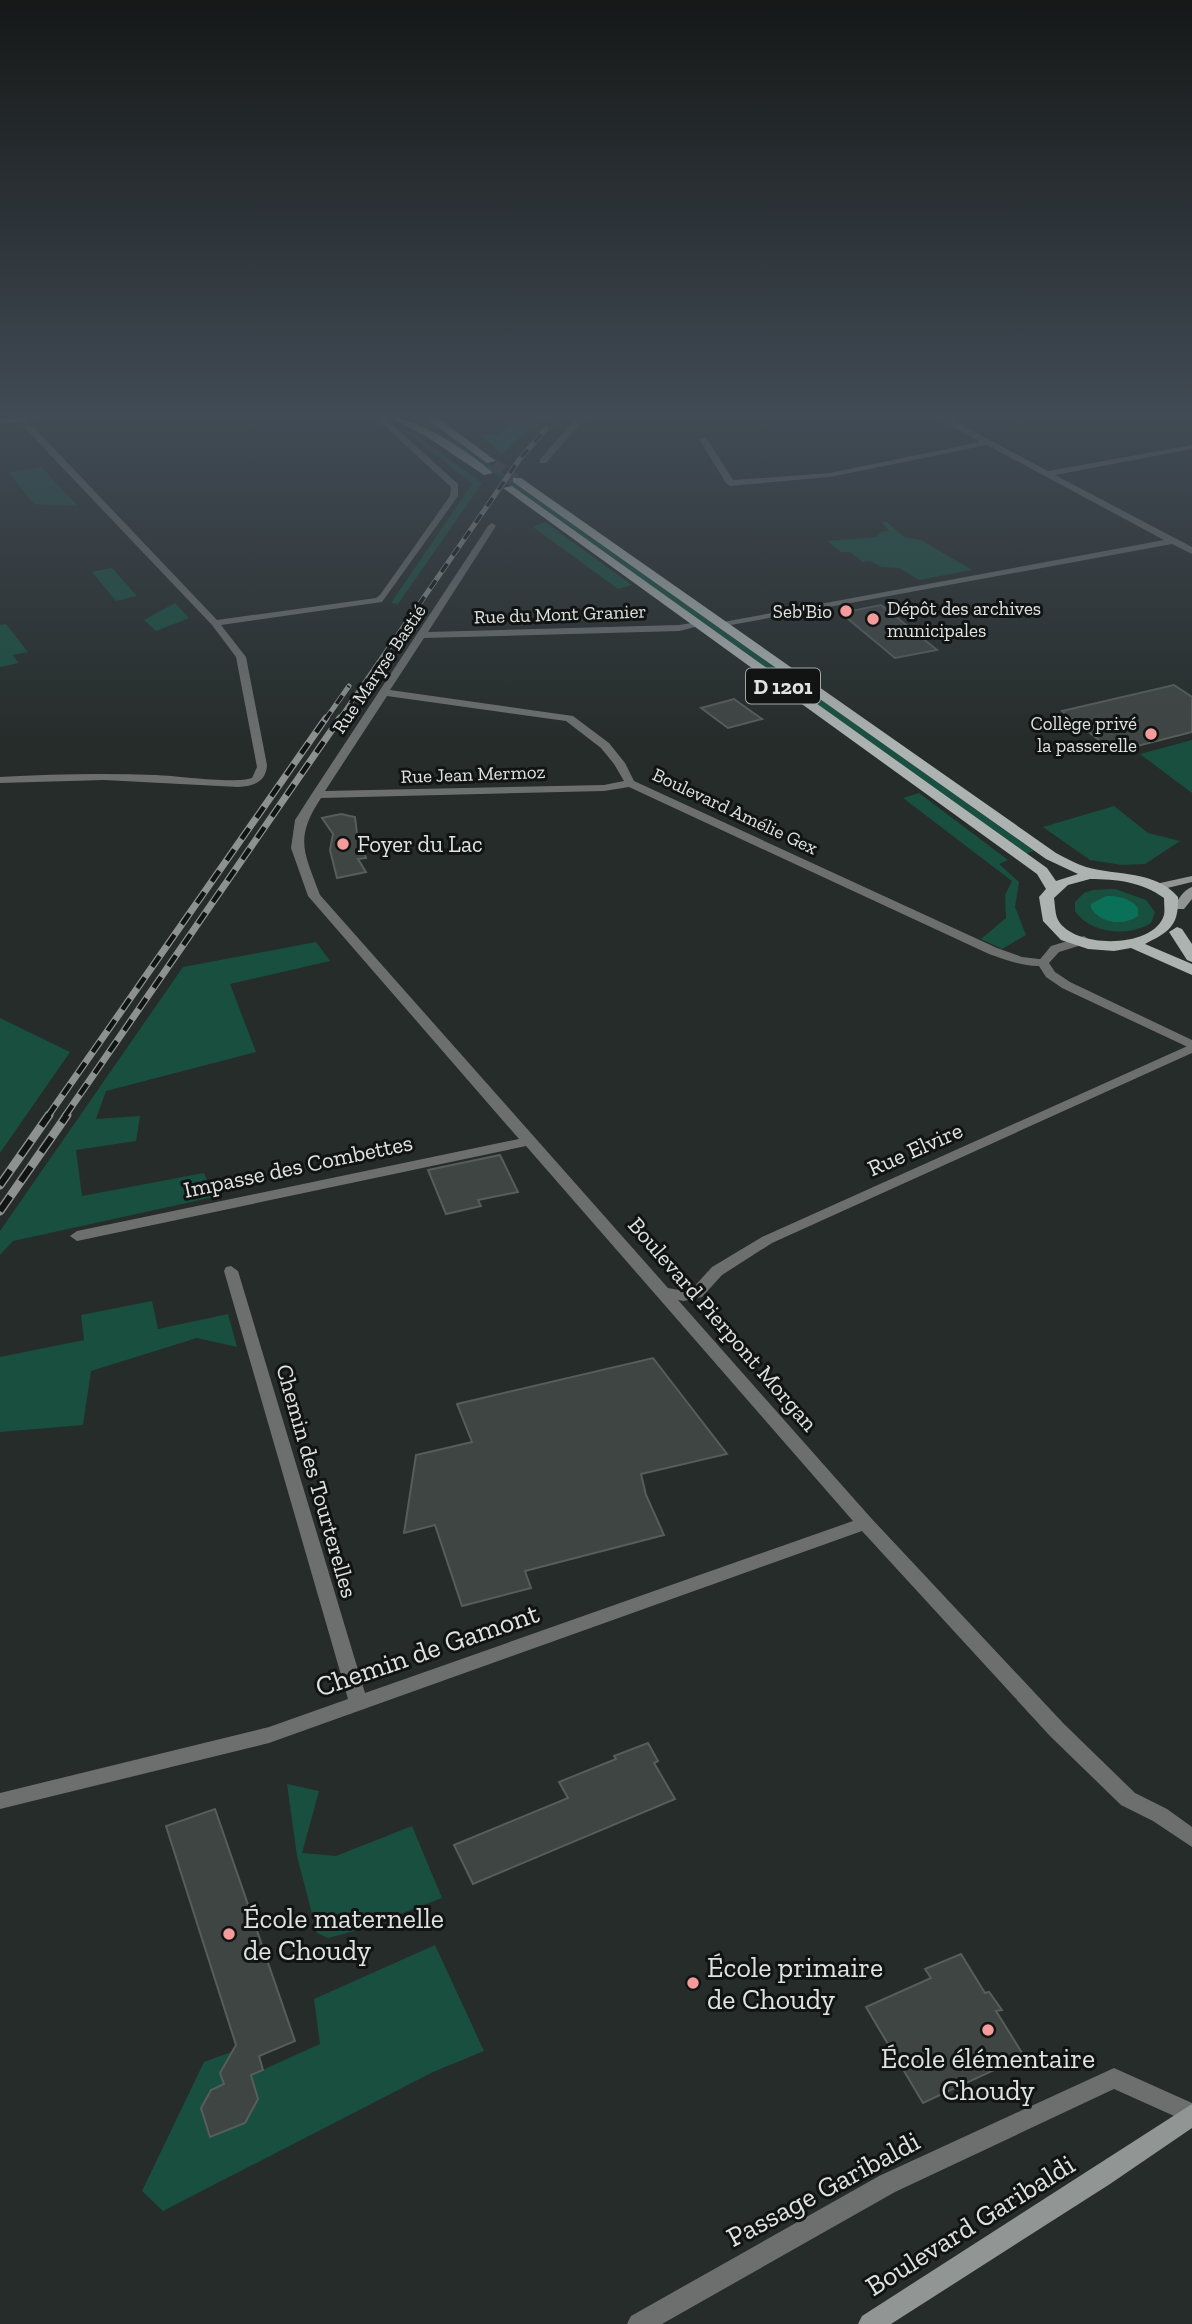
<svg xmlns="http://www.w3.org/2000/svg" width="1192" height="2324" font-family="'Zilla Slab',serif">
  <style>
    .green { fill: #194f3f }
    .forest { fill: #006c53 }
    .water { fill: #0a7158 }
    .building { fill: #3f4543; stroke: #565d5a; stroke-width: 2 }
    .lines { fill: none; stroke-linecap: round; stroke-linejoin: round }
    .primary-tunnel { stroke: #424745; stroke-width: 11; stroke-dasharray: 11 5; stroke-linecap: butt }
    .minor { fill: #6c6f6e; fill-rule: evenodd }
    .tertiary { fill: #6c6f6e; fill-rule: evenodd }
    .secondary { fill: #919593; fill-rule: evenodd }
    .primary { fill: #adb3b1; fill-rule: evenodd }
    .rail-far2-casing { stroke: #8d9290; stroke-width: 5 }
    .rail-far1-casing { stroke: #8d9290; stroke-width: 7 }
    .rail-casing { stroke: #8d9290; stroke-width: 9 }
    .rail-far2 { stroke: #111413; stroke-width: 3.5; stroke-dasharray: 10; stroke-linecap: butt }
    .rail-far1 { stroke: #111413; stroke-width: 4.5; stroke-dasharray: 13; stroke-linecap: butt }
    .rail { stroke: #111413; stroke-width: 6; stroke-dasharray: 18; stroke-linecap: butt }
    .poi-dot { fill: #f59b9b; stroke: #111413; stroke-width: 2.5 }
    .labels { text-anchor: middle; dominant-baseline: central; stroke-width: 6; stroke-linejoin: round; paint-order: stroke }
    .far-poi-label { font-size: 19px; fill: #dfe3e1; stroke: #111413; text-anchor: end }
    .far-street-label { font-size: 19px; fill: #dfe3e1; stroke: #111413 }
    .shield { fill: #111413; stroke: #a1a5a3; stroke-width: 2 }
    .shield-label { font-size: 21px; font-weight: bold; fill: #dfe3e1 }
    .poi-label { font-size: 23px; fill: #dfe3e1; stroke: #111413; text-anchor: start }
    .street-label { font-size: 23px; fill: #dfe3e1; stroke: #111413 }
    .near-street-label { font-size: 28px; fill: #dfe3e1; stroke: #111413 }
    .near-poi-label { font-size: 28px; fill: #dfe3e1; stroke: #111413; text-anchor: start }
  </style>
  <rect width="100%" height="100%" fill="#262c2a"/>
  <g class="green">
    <polygon points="410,418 426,418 1034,851 1025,854 473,459"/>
    <polygon points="403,429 411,431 482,483 398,604 391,603 472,484"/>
    <polygon points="41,467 77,505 77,506 34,504 9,473"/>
    <polygon points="545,522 632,585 618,589 533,527"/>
    <polygon points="882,522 887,522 904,537 921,540 972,570 919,580 899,568 881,567 870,561 863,562 850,552 841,552 827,541 876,537 881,532 889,531"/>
    <polygon points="112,568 137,596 116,601 92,572"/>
    <polygon points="175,603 189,618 156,631 144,620"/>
    <polygon points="6,624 28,652 12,655 19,663 0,667 0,625"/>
    <polygon points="1192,740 1192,793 1140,754"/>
    <polygon points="919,793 1008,860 999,864 1019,882 1015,907 1026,935 1002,949 981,939 1006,918 1005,895 1012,881 903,798"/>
    <polygon points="1114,806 1148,833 1180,841 1145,864 1122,865 1090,860 1043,827"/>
    <path d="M1115,889L1146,900L1155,912L1151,923C1129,937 1090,934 1075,911V902L1084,893L1093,890Z"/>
    <polygon points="316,942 330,961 230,984 256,1052 106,1091 96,1119 140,1116 136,1141 76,1150 82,1196 204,1173 214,1197 13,1241 0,1255 0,1231 183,967"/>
    <polygon points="0,1018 70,1052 0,1153"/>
    <polygon points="152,1301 158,1329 228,1314 237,1347 197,1338 91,1371 83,1425 0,1432 0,1357 84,1340 81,1315"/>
    <polygon points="287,1784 319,1791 302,1853 336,1856 412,1826 442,1898 358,1930 328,1938 317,1933 297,1856"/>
    <polygon points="435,1945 484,2051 433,2072 163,2211 142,2191 204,2062 237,2050 230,2054 220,2073 224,2084 211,2090 201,2108 210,2137 245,2123 258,2099 251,2075 320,2044 314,1999"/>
  </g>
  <polygon class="forest" points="518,418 539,418 502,454 481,435 499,434"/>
  <path class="water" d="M1106,896C1119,896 1130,898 1138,908V916C1124,926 1101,924 1091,908V904Z"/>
  <g class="building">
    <polygon points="881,605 905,624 937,650 895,658 841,613"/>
    <polygon points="1174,685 1192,697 1192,732 1114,752 1062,711"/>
    <polygon points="734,699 762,719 728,728 701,708"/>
    <polygon points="341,814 355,817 357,834 366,858 358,859 366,872 337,878 330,850 333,834 322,818"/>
    <polygon points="500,1155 518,1192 478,1200 481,1206 446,1214 428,1170"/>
    <polygon points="653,1358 727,1454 641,1474 646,1495 664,1535 525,1571 531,1588 462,1606 435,1525 404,1533 416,1455 472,1442 457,1404"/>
    <polygon points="648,1743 658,1761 654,1763 675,1799 473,1884 454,1845 568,1798 559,1782 616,1759 614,1756"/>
    <polygon points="215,1809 295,2041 259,2056 263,2070 251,2075 258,2099 245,2123 210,2137 201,2108 211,2090 224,2084 220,2073 236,2045 166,1826"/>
    <polygon points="961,1954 985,1993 989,1992 1002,2010 996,2011 1024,2056 923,2103 866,2007 931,1978 925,1969"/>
  </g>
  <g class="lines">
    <polyline class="primary-tunnel" points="494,464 517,480"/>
    <g class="minor">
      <path d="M19,418H25L217,620L376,598L380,595L450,496L451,487L376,418H385L458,484V496L382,602L221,625L246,657L267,765C266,782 254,786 238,787L104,780L0,783V777C52,774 104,773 156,775C179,776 234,784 252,778L257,767L236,657L212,625L19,422Z"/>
      <polygon points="576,418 585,418 546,463 540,463 540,459"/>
      <polygon points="937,418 948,418 1048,471 1192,445 1192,449 1055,475 1192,547 1192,554 1172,544 720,627 720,623 723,622 1164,540 987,445 830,477 730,486 726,483 699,439 706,437 733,480 830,473 980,442"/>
      <path d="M492,523L496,526L428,632L679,625L698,622L703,625L679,631L424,638L390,690L573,716L609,743L625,763L634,781L997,948L1022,957L1047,960L1049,963C1037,972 1003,959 989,954L629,787L604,791L321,798C294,839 304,852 320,895L668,1288L684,1291L692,1289L712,1267L762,1237L1192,1044V1053L772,1243L722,1275L702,1297L684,1301L678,1300L871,1518L1064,1724L1135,1793L1167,1809L1192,1827V1847L1153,1821L1121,1805L1050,1736L862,1531L269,1743L0,1809V1793L269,1727L348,1699L224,1271L226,1267L231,1266L238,1271L365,1693L853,1521L526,1146L77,1241L70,1236L77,1231L519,1139L308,896L291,848L295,820L311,795L488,526ZM387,696L566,721L601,748L614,764L624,781L604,785L325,791Z"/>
      <polygon points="1114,2068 1192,2103 1192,2124 1114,2089 895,2192 662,2324 627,2324 631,2316 879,2176"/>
    </g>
    <polygon class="tertiary" points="1084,936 1090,940 1088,943 1059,952 1049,963 1055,972 1070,982 1192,1040 1192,1049 1062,988 1046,977 1037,963 1051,946"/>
    <g class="secondary">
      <polygon points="1192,876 1192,882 1155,891 1149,887 1151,885"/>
      <path d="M1192,887V899L1184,909H1176C1174,902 1185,889 1192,887Z"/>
      <polygon points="1192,2104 1192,2128 1110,2184 891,2324 858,2324 862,2316"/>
    </g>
    <g class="primary">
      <polygon points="0,418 37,418 0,424"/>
      <path d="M392,418C418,418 474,455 493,473L484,475L427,437Z"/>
      <polygon points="426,418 438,418 496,461 487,463"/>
      <path d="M513,478H521L1056,853C1066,858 1076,864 1086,867C1117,876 1155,870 1178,897C1179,926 1169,932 1145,944L1192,964V975L1131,948L1114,951L1088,949L1061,940L1043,921L1039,897L1046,889L1037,874L503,488L512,486L1047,868L1056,881L1078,874L1046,859L513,482ZM1090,879C1117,879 1142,882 1164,898C1164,903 1165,911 1164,915C1154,949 1074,949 1058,920C1055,914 1055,904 1054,898L1068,885Z"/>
      <polygon points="1177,927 1182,929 1192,944 1192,962 1187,960 1169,932"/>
    </g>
    <g class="rail-far2-casing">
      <g id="rail-far2">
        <polyline points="325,720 349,686"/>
        <polyline points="339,720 519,460 555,418"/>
      </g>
    </g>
    <g class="rail-far1-casing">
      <g id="rail-far1">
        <polyline points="48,1116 326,718"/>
        <polyline points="65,1116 340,718"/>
      </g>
    </g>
    <g class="rail-casing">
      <g id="rail">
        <polyline points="0,1185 49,1115"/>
        <polyline points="0,1211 67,1115"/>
      </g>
    </g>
    <use href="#rail-far2" class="rail-far2"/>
    <use href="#rail-far1" class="rail-far1"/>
    <use href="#rail" class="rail"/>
  </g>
  <linearGradient id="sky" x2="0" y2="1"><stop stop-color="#151817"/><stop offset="0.56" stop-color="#414b55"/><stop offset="1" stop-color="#414b55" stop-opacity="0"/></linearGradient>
  <rect width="1192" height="744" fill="url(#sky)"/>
  <g class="poi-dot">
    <circle cx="846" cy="611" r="7"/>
    <circle cx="873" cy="619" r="7"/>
    <circle cx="1151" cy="734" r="7"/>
    <circle cx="343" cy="844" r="7"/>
    <circle cx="229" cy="1934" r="7"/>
    <circle cx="693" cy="1983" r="7"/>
    <circle cx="988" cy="2030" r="7"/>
  </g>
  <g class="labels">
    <g class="far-poi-label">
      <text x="887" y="608" text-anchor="start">Dépôt des archives<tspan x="887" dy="22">municipales</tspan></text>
      <text x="832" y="611">Seb'Bio</text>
      <text x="1137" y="723">Collège privé<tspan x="1137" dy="22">la passerelle</tspan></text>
    </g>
    <g class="far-street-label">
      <text transform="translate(560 614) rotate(-2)">Rue du Mont Granier</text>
      <text transform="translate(379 669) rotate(-56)">Rue Maryse Bastié</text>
      <text transform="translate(473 774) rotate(-2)">Rue Jean Mermoz</text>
      <text transform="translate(735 811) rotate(25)">Boulevard Amélie Gex</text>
    </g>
    <rect class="shield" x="746" y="668.5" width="74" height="35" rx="5"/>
    <g class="shield-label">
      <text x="783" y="686">D 1201</text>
    </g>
    <g class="poi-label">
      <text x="357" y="844">Foyer du Lac</text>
    </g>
    <g class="street-label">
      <text transform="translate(915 1149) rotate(-24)">Rue Elvire</text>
      <text transform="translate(298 1166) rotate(-12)">Impasse des Combettes</text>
      <text transform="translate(723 1324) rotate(49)">Boulevard Pierpont Morgan</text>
      <text transform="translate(317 1481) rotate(74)">Chemin des Tourterelles</text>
    </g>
    <g class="near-street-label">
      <text transform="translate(427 1650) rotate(-19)">Chemin de Gamont</text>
      <text transform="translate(823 2189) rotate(-28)">Passage Garibaldi</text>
      <text transform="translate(970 2225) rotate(-32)">Boulevard Garibaldi</text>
    </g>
    <g class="near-poi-label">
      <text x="243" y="1918">École maternelle<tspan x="243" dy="32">de Choudy</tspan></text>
      <text x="707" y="1967">École primaire<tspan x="707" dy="32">de Choudy</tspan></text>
      <text x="988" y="2058" text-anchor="middle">École élémentaire<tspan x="988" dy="32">Choudy</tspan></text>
    </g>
  </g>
</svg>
